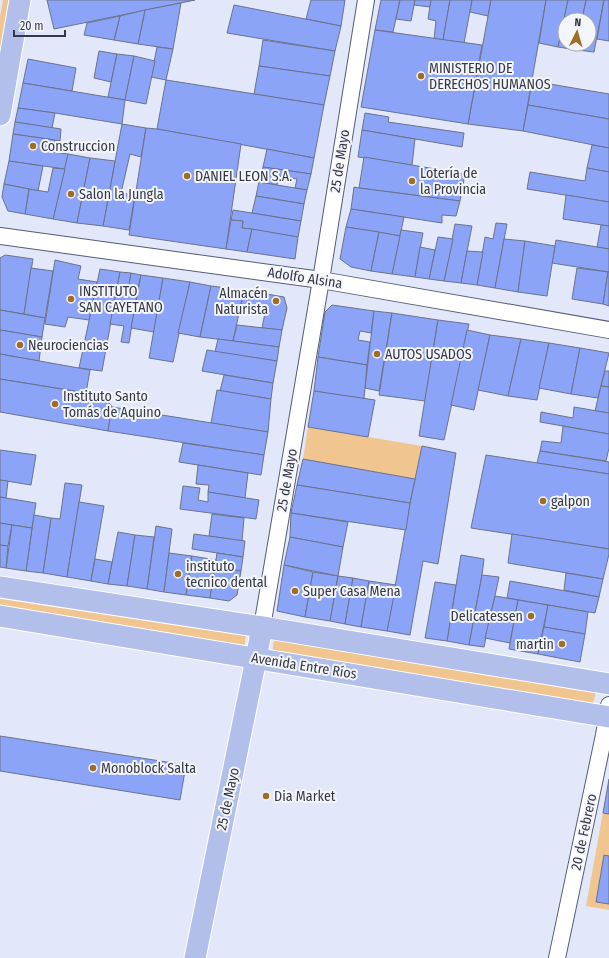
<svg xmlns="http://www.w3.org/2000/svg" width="609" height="958" font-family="'Fira Sans Condensed',sans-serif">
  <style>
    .green { fill: #f1c590 }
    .building { fill: #8ca4f7; stroke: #6a728c }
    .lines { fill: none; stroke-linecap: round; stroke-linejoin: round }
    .minor-casing { stroke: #555d76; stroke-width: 18 }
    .major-casing { stroke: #fff; stroke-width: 23 }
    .minor { stroke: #fff; stroke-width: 16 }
    .major { stroke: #b3bfeb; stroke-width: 21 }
    .poi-dot { fill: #9f6d23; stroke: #f3f5fb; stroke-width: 1.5 }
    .labels { text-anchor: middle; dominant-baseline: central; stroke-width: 4; stroke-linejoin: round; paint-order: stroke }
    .poi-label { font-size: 14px; fill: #353944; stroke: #f3f5fb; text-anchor: start }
    .street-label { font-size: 14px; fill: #353944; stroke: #f3f5fb }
  </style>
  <rect width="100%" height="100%" fill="#e2e8f9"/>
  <g class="green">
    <polygon points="3,0 10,0 0,58 0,17"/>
    <polygon points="308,427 422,446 415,479 303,459"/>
    <polygon points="0,595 246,635 244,648 0,609"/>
    <polygon points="274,640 596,691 593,704 272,653"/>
    <polygon points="609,779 609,910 586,906"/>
  </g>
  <g class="building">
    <polygon points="47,0 195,0 54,29"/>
    <polygon points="311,0 345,0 341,26 306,19"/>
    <polygon points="381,0 400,0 393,32 375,30"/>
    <polygon points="400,0 415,0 411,21 396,19"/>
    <polygon points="415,0 431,0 430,7 414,5"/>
    <polygon points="431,0 450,0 443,40 434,39 436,21 428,19"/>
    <polygon points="450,0 472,0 464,43 443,40"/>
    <polygon points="472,0 491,0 488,16 470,12"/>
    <polygon points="491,0 546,0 523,131 468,124"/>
    <polygon points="546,0 568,0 558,47 539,43"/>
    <polygon points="568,0 586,0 582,20 565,20 565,44 578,44 577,50 558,47"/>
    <polygon points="586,0 604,0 594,52 577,50 578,44 589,44 589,20 582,20"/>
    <polygon points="604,0 609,0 609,41 597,39"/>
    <polygon points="181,3 173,49 138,44 145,10"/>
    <polygon points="234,5 341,26 335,51 227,33"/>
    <polygon points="145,10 138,44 114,40 120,16"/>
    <polygon points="120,16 114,40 84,35 87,23"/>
    <polygon points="375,30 482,45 468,124 361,107"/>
    <polygon points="263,40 335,51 330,76 259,66"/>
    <polygon points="157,47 173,49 166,80 151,77"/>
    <polygon points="99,51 117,54 111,82 94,78"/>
    <polygon points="117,54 134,56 125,100 108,97"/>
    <polygon points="134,56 155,61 146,104 125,100"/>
    <polygon points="28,59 76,68 72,91 23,83"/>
    <polygon points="259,66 330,76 324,105 254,94"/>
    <polygon points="166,80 324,105 314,158 157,129"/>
    <polygon points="532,81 609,94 609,119 528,105"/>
    <polygon points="23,83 125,100 122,124 55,113 18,108"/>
    <polygon points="528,105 609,119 609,148 523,131"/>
    <polygon points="18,108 55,113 52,128 15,122"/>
    <polygon points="365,113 389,117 388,122 464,133 462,147 362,130"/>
    <polygon points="15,122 61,129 60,141 13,134"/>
    <polygon points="122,124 146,128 141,157 130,154 121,193 135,195 129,230 103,226"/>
    <polygon points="146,128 157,129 241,144 226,249 129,235"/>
    <polygon points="362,130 415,139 412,165 358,157"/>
    <polygon points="13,134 55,140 53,152 68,154 65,169 9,161"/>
    <polygon points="592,145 609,148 609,172 587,168"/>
    <polygon points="267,149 314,158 311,174 263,167"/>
    <polygon points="68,154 90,158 77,223 53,219"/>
    <polygon points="364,157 465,174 460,201 359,188"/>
    <polygon points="90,158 115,161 103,226 77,223"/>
    <polygon points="9,161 43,166 38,191 4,184"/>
    <polygon points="263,167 311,174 307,190 295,188 297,179 279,176 277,185 259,182"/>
    <polygon points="53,168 65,169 53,219 25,214 29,189 48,192"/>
    <polygon points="587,168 609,172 609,202 527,189 530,172 585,181"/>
    <polygon points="259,182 307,190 304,204 256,196"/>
    <polygon points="4,184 29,189 25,214 8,211 2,197"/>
    <polygon points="354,187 359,188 460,201 456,216 442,215 442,223 351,209"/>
    <polygon points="566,195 609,202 609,226 563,219"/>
    <polygon points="256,196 304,204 301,221 252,213"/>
    <polygon points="351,209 404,217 400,236 346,227"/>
    <polygon points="233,210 301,221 298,237 242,228 243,221 231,220"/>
    <polygon points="231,220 243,221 242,228 252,229 247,252 226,249"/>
    <polygon points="496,223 507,224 495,288 477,285 485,237 493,239"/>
    <polygon points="455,224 472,226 461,283 444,281"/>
    <polygon points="601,225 609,226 609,249 597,247"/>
    <polygon points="346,227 379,232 371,271 351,267 340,259"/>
    <polygon points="252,229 298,237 295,259 247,252"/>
    <polygon points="401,230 423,233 415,277 392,274"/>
    <polygon points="379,232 400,236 392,274 371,271"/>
    <polygon points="438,237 453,239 444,281 429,279"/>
    <polygon points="504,239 525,241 518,292 495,288"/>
    <polygon points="556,240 609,249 609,272 552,263"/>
    <polygon points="525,241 555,246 547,296 518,292"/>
    <polygon points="420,247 435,250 429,279 415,277"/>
    <polygon points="467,251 483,252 477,285 461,283"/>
    <polygon points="5,255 33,259 24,314 0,310 0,258"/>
    <polygon points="55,260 81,266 78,279 97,282 89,320 68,317 65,327 45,324"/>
    <polygon points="31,268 53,271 45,318 24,314"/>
    <polygon points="577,268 608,272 603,304 572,299"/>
    <polygon points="100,269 120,272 102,371 79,368"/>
    <polygon points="120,272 131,273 128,292 137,293 129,343 121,342 124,326 110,324"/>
    <polygon points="608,272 609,272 609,306 603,304"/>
    <polygon points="131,273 141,275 137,293 128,292"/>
    <polygon points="141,275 163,278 154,332 131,328"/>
    <polygon points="163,278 190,282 173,362 149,358"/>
    <polygon points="190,282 211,286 200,337 178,333"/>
    <polygon points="211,286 244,290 233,341 200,337"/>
    <polygon points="244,290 284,297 287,308 282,330 262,328 266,308 241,305"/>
    <polygon points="332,305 374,311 371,333 360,331 358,340 370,342 367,365 318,357 325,312"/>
    <polygon points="0,310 45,318 42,337 0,330"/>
    <polygon points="374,311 392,313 379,391 365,388"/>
    <polygon points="392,313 438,320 425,401 379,395"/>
    <polygon points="438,320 469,324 444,440 419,436"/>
    <polygon points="237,325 282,330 279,347 233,341"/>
    <polygon points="0,330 42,337 39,361 0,354"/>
    <polygon points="467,330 490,335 474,410 451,405"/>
    <polygon points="490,335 521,339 508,396 478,390"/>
    <polygon points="218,339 279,347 277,361 215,352"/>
    <polygon points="521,339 549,343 537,400 508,396"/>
    <polygon points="549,343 580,348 571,394 539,388"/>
    <polygon points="580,348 609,353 598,398 571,394"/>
    <polygon points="207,350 277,361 273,383 202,371"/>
    <polygon points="0,354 90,370 86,393 0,379"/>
    <polygon points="318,357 367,365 364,399 314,391"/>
    <polygon points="605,371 609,371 609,387 601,386"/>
    <polygon points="224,375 273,383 271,399 220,391"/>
    <polygon points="0,379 86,393 108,401 112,407 108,431 0,412"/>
    <polygon points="601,386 609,387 609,413 595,411"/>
    <polygon points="217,390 271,399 268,432 211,423"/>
    <polygon points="314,391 375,400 368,437 308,427"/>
    <polygon points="112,407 268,432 264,455 108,431"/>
    <polygon points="574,407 609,413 609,434 540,422 541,412 573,418"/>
    <polygon points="563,426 609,434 609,448 606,461 540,451 542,441 561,443"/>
    <polygon points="183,443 264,455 261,475 179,462"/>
    <polygon points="422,446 456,453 438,564 423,561 410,635 387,631 410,503"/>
    <polygon points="0,450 36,455 31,485 0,480"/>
    <polygon points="540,451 609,462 609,474 537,463"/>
    <polygon points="486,455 609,474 609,549 471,528"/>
    <polygon points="303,459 415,479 410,503 297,485"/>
    <polygon points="198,465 248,473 245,498 208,492 209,485 196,484"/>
    <polygon points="0,480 8,481 6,498 0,497"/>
    <polygon points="65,483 82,485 67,577 43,573 51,518 60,519"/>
    <polygon points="297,485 410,503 406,530 291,513"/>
    <polygon points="183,486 200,488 198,500 208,502 208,492 259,500 256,519 180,509"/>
    <polygon points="0,497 36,503 32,528 0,523"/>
    <polygon points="79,502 104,506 91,581 67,577"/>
    <polygon points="291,513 348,522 343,547 290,537"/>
    <polygon points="212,514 244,518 242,541 209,536"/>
    <polygon points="34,515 51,518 43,573 26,571"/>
    <polygon points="0,523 12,525 8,546 0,545"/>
    <polygon points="12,525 32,528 26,571 6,568"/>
    <polygon points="156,526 172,529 164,592 147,589"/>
    <polygon points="118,532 135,535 127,586 108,584"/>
    <polygon points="194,534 245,541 243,557 192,549"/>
    <polygon points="512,534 609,549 609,554 603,579 508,563"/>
    <polygon points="135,535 154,537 147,589 127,586"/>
    <polygon points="290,537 343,547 338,576 284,565"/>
    <polygon points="0,545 8,546 6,568 0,567"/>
    <polygon points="169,553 192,556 186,595 164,592"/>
    <polygon points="217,553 243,557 241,571 215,567"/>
    <polygon points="461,555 484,559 482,575 469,645 447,641"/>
    <polygon points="192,556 216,560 210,598 186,595"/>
    <polygon points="95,559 112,562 108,584 91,581"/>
    <polygon points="284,565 313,572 305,617 277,611"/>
    <polygon points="215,567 241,571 237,595 229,601 210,598"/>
    <polygon points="313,572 338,576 330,621 305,617"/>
    <polygon points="566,573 603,579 599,597 564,590"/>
    <polygon points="482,575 499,577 484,647 469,645"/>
    <polygon points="338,576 353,578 345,624 330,621"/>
    <polygon points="353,578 369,581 361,627 345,624"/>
    <polygon points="369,581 396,585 387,631 361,627"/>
    <polygon points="510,581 599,597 595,613 507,598"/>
    <polygon points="435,582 456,585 447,641 425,638"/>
    <polygon points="495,596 518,600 510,643 485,638"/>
    <polygon points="518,600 548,605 538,654 509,649"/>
    <polygon points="548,605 588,612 585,634 544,627"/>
    <polygon points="544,627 585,634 580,662 538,654"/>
    <polygon points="0,736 186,765 180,800 0,771"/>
    <polygon points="609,779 609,814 603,813"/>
    <polygon points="604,855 609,856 609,904 596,902"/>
  </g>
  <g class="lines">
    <g class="minor-casing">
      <g id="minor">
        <polyline points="0,236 321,280 609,330"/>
        <polyline points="262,627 321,280 366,0"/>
        <polyline points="557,958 604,735 609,705"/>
      </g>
    </g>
    <g class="major-casing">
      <g id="major">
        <polyline points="0,115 20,0"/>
        <polyline points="0,587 262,627 609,684"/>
        <polyline points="0,616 609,717"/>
        <polyline points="195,958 256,659 262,627"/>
      </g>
    </g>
    <use href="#minor" class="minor"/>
    <use href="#major" class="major"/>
  </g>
  <g class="poi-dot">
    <circle cx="421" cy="76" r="4"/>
    <circle cx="33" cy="146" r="4"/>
    <circle cx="187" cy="176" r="4"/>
    <circle cx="412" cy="181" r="4"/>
    <circle cx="71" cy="194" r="4"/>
    <circle cx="71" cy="299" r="4"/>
    <circle cx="276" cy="301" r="4"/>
    <circle cx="20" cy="345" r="4"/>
    <circle cx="377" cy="354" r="4"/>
    <circle cx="55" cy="404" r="4"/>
    <circle cx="543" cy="501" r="4"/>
    <circle cx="178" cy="574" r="4"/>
    <circle cx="295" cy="591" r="4"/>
    <circle cx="531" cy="616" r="4"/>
    <circle cx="562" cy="644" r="4"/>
    <circle cx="93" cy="768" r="4"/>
    <circle cx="266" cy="796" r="4"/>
  </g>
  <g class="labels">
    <g class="poi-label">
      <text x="429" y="68">MINISTERIO DE<tspan x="429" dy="16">DERECHOS HUMANOS</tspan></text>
      <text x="41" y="146">Construccion</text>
      <text x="420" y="173">Lotería de<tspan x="420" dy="16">la Provincia</tspan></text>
      <text x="195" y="176">DANIEL LEON S.A.</text>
      <text x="79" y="194">Salon la Jungla</text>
      <text x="79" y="291">INSTITUTO<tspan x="79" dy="16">SAN CAYETANO</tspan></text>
      <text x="268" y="293" text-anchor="end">Almacén<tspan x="268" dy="16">Naturista</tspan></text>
      <text x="28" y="345">Neurociencias</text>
      <text x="385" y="354">AUTOS USADOS</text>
      <text x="63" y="396">Instituto Santo<tspan x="63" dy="16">Tomás de Aquino</tspan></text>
      <text x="551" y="501">galpon</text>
      <text x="186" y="566">instituto<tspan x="186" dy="16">tecnico dental</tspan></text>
      <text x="303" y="591">Super Casa Mena</text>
      <text x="523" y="616" text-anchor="end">Delicatessen</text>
      <text x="554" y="644" text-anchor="end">martin</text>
      <text x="101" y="768">Monoblock Salta</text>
      <text x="274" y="796">Dia Market</text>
    </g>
    <g class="street-label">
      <text transform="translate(340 161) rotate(-81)">25 de Mayo</text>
      <text transform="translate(305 278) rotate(9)">Adolfo Alsina</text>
      <text transform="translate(287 480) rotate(-80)">25 de Mayo</text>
      <text transform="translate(304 666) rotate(9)">Avenida Entre Ríos</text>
      <text transform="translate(228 799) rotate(-78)">25 de Mayo</text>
      <text transform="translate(584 832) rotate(-78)">20 de Febrero</text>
    </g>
  </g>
  <g transform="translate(577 32) rotate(5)"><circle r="19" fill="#f3f5fb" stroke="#a7aab2"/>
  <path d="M0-3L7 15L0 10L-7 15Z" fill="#9f6d23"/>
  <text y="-6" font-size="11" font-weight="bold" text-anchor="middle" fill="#353944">N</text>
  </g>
  <path d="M14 30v6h51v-6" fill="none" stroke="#353944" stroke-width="2"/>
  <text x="20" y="30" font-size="12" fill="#353944" stroke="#f3f5fb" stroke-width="3" paint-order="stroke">20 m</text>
</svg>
